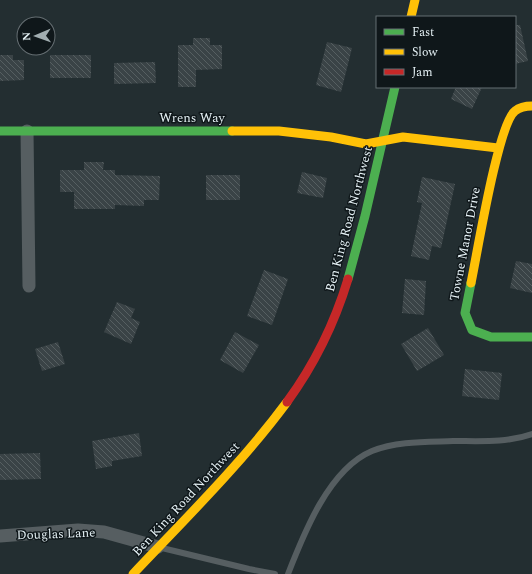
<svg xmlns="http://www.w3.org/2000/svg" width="532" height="574" font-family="Spectral,serif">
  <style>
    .building { fill: url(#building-back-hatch) }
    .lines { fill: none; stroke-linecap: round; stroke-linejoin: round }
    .lane { stroke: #565e61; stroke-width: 6 }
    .street { stroke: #565e61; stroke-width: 13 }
    .fast { stroke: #4caf50; stroke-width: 9 }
    .slow { stroke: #ffc107; stroke-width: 9 }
    .jam { stroke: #c62828; stroke-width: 9 }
    .labels { text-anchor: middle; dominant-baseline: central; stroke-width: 3; stroke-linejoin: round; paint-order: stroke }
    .street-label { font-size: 13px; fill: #e5f1f5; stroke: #0f171a }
  </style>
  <defs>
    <pattern id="building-back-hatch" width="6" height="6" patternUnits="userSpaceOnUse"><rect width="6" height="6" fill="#3a4346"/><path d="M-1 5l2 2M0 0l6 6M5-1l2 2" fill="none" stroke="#565f61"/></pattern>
  </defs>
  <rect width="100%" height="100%" fill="#232e31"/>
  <g class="building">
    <polygon points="515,25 520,25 528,61 515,64"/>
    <polygon points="193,38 210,38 210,45 222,45 222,69 196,70 196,87 178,87 178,45 193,45"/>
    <polygon points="327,42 352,48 341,92 316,85"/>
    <polygon points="0,55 13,55 13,60 24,60 24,80 0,81"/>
    <rect x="50" y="55" width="41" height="23"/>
    <polygon points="155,62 156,83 114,84 114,63"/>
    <polygon points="456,87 482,87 472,109 451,99"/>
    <polygon points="84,162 104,162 103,170 115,170 115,175 160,176 159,200 144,200 144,206 115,205 115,209 74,209 74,192 60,192 60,170 84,170"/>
    <polygon points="302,172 327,178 323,198 297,193"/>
    <rect x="206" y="175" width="34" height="25"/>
    <polygon points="422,177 455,184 441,248 432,246 429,260 411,256 422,203 417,202"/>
    <polygon points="516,261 532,264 532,293 510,288"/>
    <polygon points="264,270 288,279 272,325 247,316"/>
    <polygon points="405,279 426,281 424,315 402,313"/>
    <polygon points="117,302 135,309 131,318 140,322 131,344 104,332"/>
    <polygon points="428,328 444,355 417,371 401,344"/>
    <polygon points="235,332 259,345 243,373 220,360"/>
    <polygon points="58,342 65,364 42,371 35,349"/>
    <polygon points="465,369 502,373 499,400 462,396"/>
    <polygon points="139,433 142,456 112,461 112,466 96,469 92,441"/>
    <polygon points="40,453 41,479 0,480 0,454"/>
  </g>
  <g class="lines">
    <g class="lane">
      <polyline points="162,548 249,569 275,574"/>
      <path d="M288,574C304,533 329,469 372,451C397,441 427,442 453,441C480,441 507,443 532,434"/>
    </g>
    <g class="street">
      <polyline points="27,131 29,286"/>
      <polyline points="0,536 78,530 104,532 158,547"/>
    </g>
    <g class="fast">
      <polyline points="0,131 232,131"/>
      <polyline points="348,279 365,216 395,87"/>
      <polyline points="471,283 465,313 472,330 491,337 532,337"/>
    </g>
    <g class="slow">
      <polyline points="411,17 415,0"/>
      <polyline points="232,131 279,131 331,137 366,144 403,137 498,148"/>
      <path d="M471,283C477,255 498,124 515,111C520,107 526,106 532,106"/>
      <path d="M133,574C186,518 241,464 287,402"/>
    </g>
    <path class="jam" d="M287,402C314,365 335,322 348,279"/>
  </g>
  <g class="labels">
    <g class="street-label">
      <text x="192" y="118">Wrens Way</text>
      <text transform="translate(349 219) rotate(-75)">Ben King Road Northwest</text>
      <text transform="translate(465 244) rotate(-79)">Towne Manor Drive</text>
      <text transform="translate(186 499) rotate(-47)">Ben King Road Northwest</text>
      <text transform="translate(56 534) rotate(-2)">Douglas Lane</text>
    </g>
  </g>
  <rect x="376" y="16" width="140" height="72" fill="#0f171a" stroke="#656e72"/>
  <rect x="384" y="29" width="20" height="6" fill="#4caf50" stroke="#656e72"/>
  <text x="412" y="36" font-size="12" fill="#e5f1f5">Fast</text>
  <rect x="384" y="49" width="20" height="6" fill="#ffc107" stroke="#656e72"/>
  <text x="412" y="56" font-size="12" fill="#e5f1f5">Slow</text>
  <rect x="384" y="69" width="20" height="6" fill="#c62828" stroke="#656e72"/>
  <text x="412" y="76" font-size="12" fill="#e5f1f5">Jam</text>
  <g transform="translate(36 36) rotate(268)"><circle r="19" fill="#0f171a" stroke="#656e72"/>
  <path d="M0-3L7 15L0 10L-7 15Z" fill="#a1adb0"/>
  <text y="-6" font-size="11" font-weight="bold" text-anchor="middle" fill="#e5f1f5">N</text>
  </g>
</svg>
